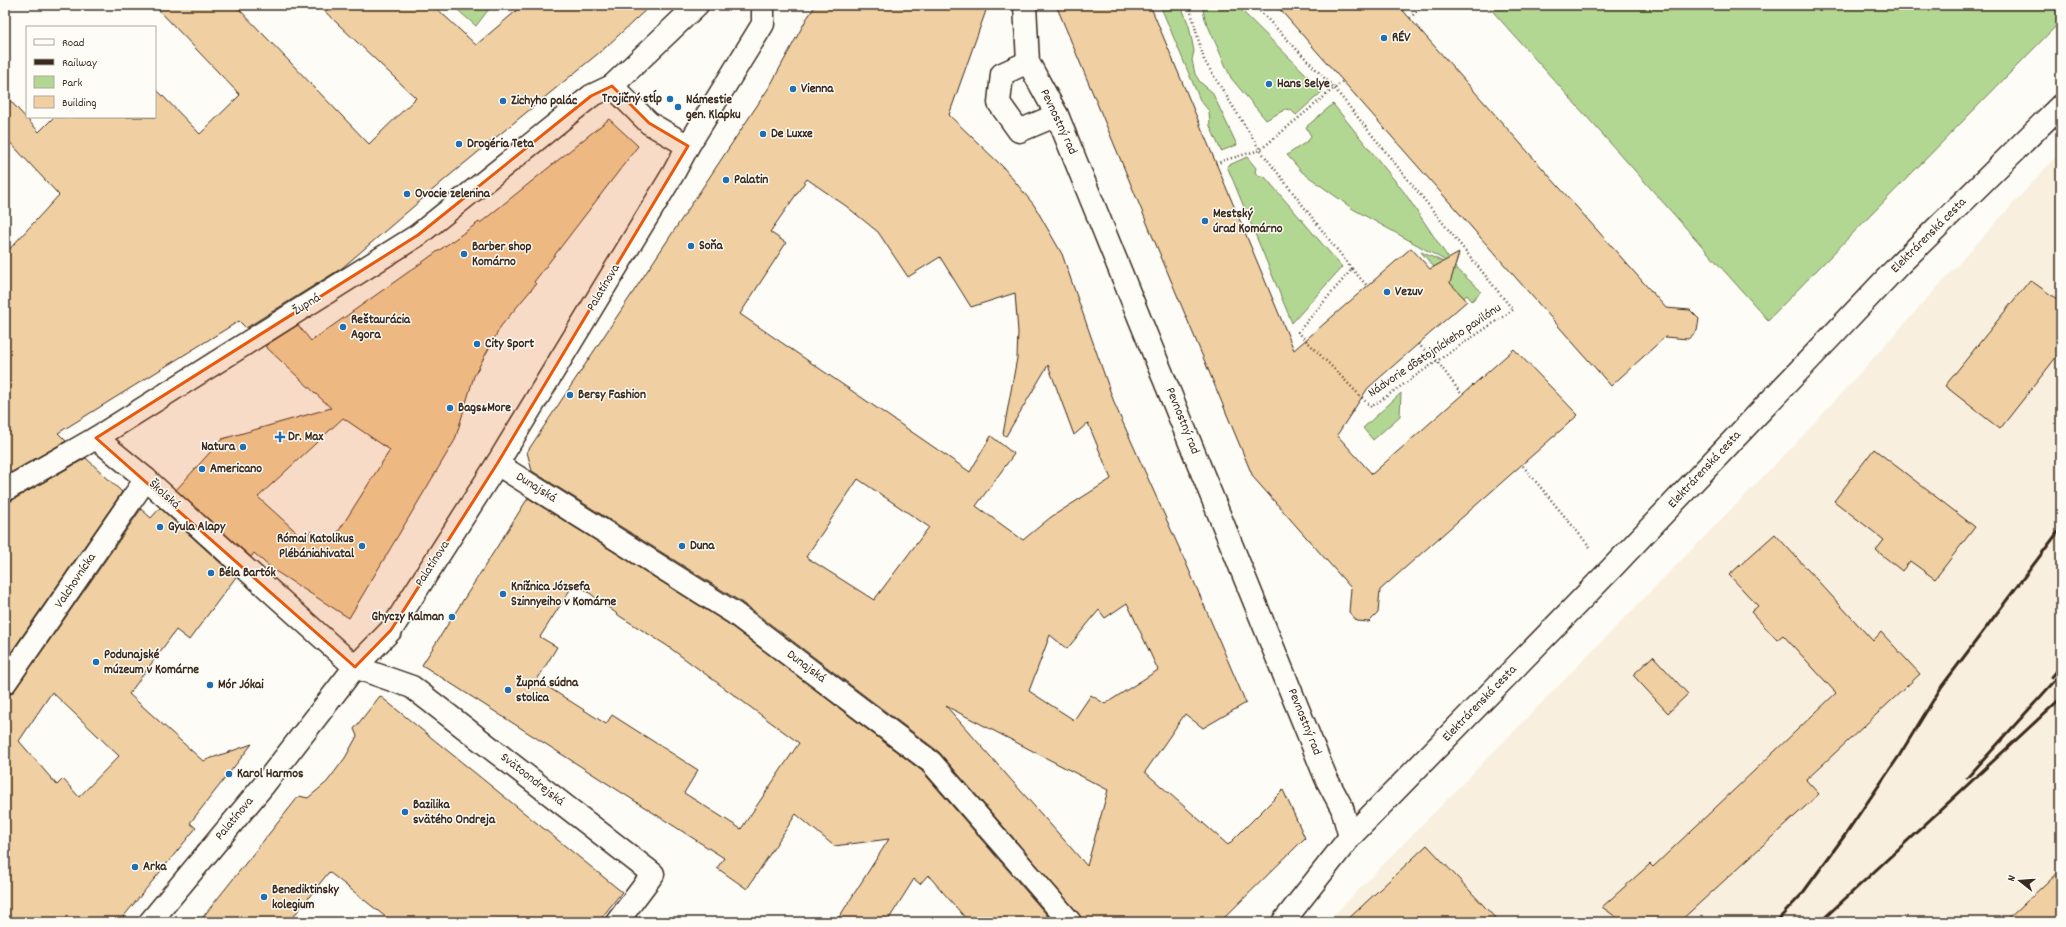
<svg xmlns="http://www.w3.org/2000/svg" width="2066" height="927" font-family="Dekko,sans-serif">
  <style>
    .built { fill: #f9efde }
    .green { fill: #b2d793; stroke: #768058 }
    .building { fill: #f0d0a2; stroke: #3b2a1e; fill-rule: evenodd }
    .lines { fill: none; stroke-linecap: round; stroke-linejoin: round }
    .minor-casing { stroke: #3b2a1e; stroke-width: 25 }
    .path { stroke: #3b2a1e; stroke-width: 2.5; stroke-dasharray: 1 3; stroke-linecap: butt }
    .minor { stroke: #fdfcf7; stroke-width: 22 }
    .rail { stroke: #3b2a1e; stroke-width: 3 }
    .marked { fill: #e8590c; fill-opacity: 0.2; stroke: #e8590c; stroke-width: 3; stroke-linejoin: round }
    .poi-dot { fill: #1f6fb2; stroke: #fdfcf7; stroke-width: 1.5 }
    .labels { text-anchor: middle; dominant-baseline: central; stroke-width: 3; stroke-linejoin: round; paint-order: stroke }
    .poi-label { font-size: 13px; font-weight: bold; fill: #3b2a1e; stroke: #fdfcf7; text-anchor: start }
    .street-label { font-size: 13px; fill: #3b2a1e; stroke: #fdfcf7 }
  </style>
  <rect width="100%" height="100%" fill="#fdfcf7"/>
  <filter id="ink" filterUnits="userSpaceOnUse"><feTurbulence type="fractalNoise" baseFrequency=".025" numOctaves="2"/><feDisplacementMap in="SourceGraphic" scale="8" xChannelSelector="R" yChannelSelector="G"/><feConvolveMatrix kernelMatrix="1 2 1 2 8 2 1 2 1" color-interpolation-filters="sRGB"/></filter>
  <g filter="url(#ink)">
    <polygon class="built" points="2061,151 2061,922 1327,922 1798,441"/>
    <g class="green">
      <polygon points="452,5 492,5 476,26"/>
      <polygon points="1160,5 1181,5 1189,26 1194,51 1192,60 1195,74 1200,82 1212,92 1237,145 1221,151 1210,126 1209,111 1200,100"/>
      <polygon points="1202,5 1236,5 1323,91 1296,115 1291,110 1286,109 1266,120 1231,78 1205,19"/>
      <polygon points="1487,5 2061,5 2061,21 1768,320"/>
      <polygon points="1333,104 1404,192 1449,259 1446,261 1353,209 1302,172 1287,155 1309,140 1311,136 1306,127"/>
      <polygon points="1247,157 1256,168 1255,172 1257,175 1265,177 1342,267 1292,323 1227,166"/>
      <polygon points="1421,252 1455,267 1481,291 1472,301 1467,295 1462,299"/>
      <polygon points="1401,393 1400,416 1373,440 1363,428"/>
    </g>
    <g class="building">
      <polygon points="154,5 235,5 369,144 416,98 318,5 433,5 476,45 523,5 651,5 606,47 449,176 342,268 246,328 239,321 58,433 66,441 5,476 5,254 59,195 5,137 5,95 39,132 54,117 155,117 155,88 200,134 240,95"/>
      <path d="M816,5H988L949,115L1003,167L1034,205L1062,254L1115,405L1186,563L1246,703L1203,728L1185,714L1145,772L1228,845L1283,790L1305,838L1220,922H1082L1079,914L939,752L741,602L532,471L527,452L770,86L807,18ZM807,179L846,206L878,232L908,277L940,257L971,307L1015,293L1018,332L1017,358L1003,434L1006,436L1048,365L1074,435L1088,423L1111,479L1051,517L1023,540L976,506L1014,454L991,436L970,472L740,314L786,243L770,232ZM858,479L929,527L874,600L806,557ZM1127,603L1158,670L1105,704L1091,695L1074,720L1029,691L1050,635L1067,649L1099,610L1105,618ZM946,706L1108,790L1087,866Z"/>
      <polygon points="1056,5 1150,5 1294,350 1411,248 1430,269 1459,253 1450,283 1467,301 1368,388 1337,435 1372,474 1514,349 1578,415 1380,590 1378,613 1369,622 1357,621 1349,612 1351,588 1253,477"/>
      <polygon points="1276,5 1398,5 1666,308 1690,310 1699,319 1697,331 1688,339 1665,337 1611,386"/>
      <path d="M609,119L638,146L534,282L536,284L501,326L474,376L455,440L349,618L272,569L254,553L251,557L176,490L222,439L331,408L265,346L298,325L311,341L479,222L480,223ZM343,418L390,450L333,540L326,535L321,541L311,531L304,539L258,497Z"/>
      <polygon points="2030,280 2061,302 2061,351 2000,429 1945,386"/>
      <polygon points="1874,449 1975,527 1935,579 1910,561 1902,571 1876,550 1884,540 1834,501"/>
      <polygon points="86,458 122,492 5,661 5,502 11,501"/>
      <path d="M528,498L727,623L922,771L1053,922H969L928,875L920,884L914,879L887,922H836L889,839L834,846L796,814L747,889L717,868L724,858L422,665ZM575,582L621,617L666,645L799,743L741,829L684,793L698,770L612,715L606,724L537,680L557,647L540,637Z"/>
      <path d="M160,508L236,577L189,640L176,630L129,694L203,761L252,744L190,823L196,828L119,922H5V695L11,694L15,690L141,509L151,518ZM52,692L119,756L79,797L63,779L57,785L19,741Z"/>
      <polygon points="1775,534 1873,641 1881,632 1920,674 1806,780 1819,794 1679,922 1623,922 1602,907 1650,864 1653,867 1836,693 1783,635 1777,640 1751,612 1758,606 1729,575"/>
      <polygon points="1653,656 1688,694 1668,713 1633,675"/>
      <polygon points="380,696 622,892 598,922 392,922 329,872 289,922 199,922 299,796 308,798 327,782 345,758 357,736 354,729"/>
      <polygon points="1427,845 1499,922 1345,922"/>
      <polygon points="2061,869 2061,922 2005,922"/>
    </g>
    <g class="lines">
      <g class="minor-casing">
        <g id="minor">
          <polyline points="1025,5 1028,62 1057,115 1326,778 1342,808 1350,837"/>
          <polyline points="1028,62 1002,74 999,103 1019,131 1057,115"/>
          <polyline points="612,86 649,123 688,146"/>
          <polyline points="96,438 146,479 355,667 412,687 653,874 617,922"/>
          <polyline points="497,464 734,613 931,762 1070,922"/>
          <polyline points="5,490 96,438 418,235 591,96 612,86 697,5"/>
          <polyline points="5,683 146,479"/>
          <polyline points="150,922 263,786 355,667 391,630 497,464 673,174 688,146 763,24 763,5"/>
          <polyline points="1283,922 1350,837 1609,571 1899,265 2061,105"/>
        </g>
      </g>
      <g class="path">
        <polyline points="1189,5 1204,60 1260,150 1352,269 1298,332 1371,407 1437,361 1513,310 1335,89 1254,5"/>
        <polyline points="1410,18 1423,5"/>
        <polyline points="1216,164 1225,160 1260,150 1343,81"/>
        <polyline points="1352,269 1368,287"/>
        <polyline points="1418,344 1437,361 1462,395"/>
        <polyline points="1523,466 1590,547"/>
      </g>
      <use href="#minor" class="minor"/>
      <g class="rail">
        <polyline points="2052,677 2061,666"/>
        <polyline points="1967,778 2061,674"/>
        <polyline points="1776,922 1802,894 1845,835 1899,756 1942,686 2061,528"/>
        <polyline points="1820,922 2061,698"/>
      </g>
    </g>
  </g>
  <path class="marked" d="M612,86L649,123L688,146L497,464L391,630L355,667L96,438L418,235L591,96Z"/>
  <g class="poi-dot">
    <circle cx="1384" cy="38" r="4"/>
    <circle cx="1269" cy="84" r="4"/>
    <circle cx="793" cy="89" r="4"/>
    <circle cx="670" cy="99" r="4"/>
    <circle cx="503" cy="101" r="4"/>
    <circle cx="678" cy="107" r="4"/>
    <circle cx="763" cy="134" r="4"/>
    <circle cx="459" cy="144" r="4"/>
    <circle cx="726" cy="180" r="4"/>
    <circle cx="407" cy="194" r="4"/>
    <circle cx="1205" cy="221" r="4"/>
    <circle cx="691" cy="246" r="4"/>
    <circle cx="464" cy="254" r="4"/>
    <circle cx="1387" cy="292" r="4"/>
    <circle cx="343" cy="327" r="4"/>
    <circle cx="477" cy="344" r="4"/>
    <circle cx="570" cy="395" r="4"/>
    <circle cx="450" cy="408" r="4"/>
    <path d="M278 431h4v4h4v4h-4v4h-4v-4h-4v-4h4z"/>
    <circle cx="243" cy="447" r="4"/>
    <circle cx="202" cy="469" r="4"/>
    <circle cx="160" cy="527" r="4"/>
    <circle cx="362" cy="546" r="4"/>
    <circle cx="682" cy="546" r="4"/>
    <circle cx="211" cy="573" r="4"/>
    <circle cx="503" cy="594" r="4"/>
    <circle cx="452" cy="617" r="4"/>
    <circle cx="96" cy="662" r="4"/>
    <circle cx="210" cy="685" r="4"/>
    <circle cx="508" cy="690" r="4"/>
    <circle cx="229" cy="774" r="4"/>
    <circle cx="405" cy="812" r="4"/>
    <circle cx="135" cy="867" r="4"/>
    <circle cx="264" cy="897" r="4"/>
  </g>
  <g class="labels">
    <g class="poi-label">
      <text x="1392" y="38">RÉV</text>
      <text x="1277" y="84">Hans Selye</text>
      <text x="801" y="89">Vienna</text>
      <text x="662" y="99" text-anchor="end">Trojičný stĺp</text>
      <text x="686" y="100">Námestie<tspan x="686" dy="15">gen. Klapku</tspan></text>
      <text x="511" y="101">Zichyho palác</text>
      <text x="771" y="134">De Luxxe</text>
      <text x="467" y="144">Drogéria Teta</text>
      <text x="734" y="180">Palatin</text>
      <text x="415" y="194">Ovocie zelenina</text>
      <text x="1213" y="214">Mestský<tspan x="1213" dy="15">úrad Komárno</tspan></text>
      <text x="699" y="246">Soňa</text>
      <text x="472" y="247">Barber shop<tspan x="472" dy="15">Komárno</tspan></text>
      <text x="1395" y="292">Vezuv</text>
      <text x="351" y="320">Reštaurácia<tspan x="351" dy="15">Agora</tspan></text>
      <text x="485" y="344">City Sport</text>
      <text x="578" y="395">Bersy Fashion</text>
      <text x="458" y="408">Bags&amp;More</text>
      <text x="288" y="437">Dr. Max</text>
      <text x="235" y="447" text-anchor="end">Natura</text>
      <text x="210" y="469">Americano</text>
      <text x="168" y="527">Gyula Alapy</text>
      <text x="354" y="539" text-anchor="end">Római Katolikus<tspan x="354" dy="15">Plébániahivatal</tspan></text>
      <text x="690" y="546">Duna</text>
      <text x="219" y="573">Béla Bartók</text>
      <text x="511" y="587">Knižnica Józsefa<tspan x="511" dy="15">Szinnyeiho v Komárne</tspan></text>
      <text x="444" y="617" text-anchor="end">Ghyczy Kalman</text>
      <text x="104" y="655">Podunajské<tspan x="104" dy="15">múzeum v Komárne</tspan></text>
      <text x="516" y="683">Župná súdna<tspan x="516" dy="15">stolica</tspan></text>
      <text x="218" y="685">Mór Jókai</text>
      <text x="237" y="774">Karol Harmos</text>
      <text x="413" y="805">Bazilika<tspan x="413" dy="15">svätého Ondreja</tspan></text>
      <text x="143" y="867">Arka</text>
      <text x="272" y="890">Benediktinsky<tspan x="272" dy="15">kolegium</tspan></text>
    </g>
    <g class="street-label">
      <text transform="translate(1058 122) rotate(65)">Pevnostný rad</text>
      <text transform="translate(1929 236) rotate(-45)">Elektrárenská cesta</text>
      <text transform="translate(604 288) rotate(-59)">Palatínova</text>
      <text transform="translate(307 305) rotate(-32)">Župná</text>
      <text transform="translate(1435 351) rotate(-34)">Nádvorie dôstojníckeho pavilónu</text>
      <text transform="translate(1182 421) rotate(68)">Pevnostný rad</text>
      <text transform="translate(1705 470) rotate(-47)">Elektrárenská cesta</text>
      <text transform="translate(536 488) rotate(32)">Dunajská</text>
      <text transform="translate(164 495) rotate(42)">Školská</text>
      <text transform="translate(433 564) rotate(-57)">Palatínova</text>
      <text transform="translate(76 581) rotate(-56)">Valchovnícka</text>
      <text transform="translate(806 667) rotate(37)">Dunajská</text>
      <text transform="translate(1480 704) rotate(-46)">Elektrárenská cesta</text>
      <text transform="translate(1304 722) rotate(68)">Pevnostný rad</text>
      <text transform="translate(532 780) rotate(38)">Svätoondrejská</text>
      <text transform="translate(235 819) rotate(-50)">Palatínova</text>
    </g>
  </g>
  <rect width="2066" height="927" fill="none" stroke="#fdfcf7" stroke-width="20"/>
  <rect x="10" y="10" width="2046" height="907" fill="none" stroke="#3b2a1e" stroke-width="1.5" filter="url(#ink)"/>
  <rect x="26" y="26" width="130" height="92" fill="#fdfcf7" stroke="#afa8a0"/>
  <rect x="34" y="39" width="20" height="6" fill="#fdfcf7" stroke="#afa8a0"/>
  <text x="62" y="46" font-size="12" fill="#3b2a1e">Road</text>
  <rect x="34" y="59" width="20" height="6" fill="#3b2a1e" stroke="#afa8a0"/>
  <text x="62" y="66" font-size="12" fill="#3b2a1e">Railway</text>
  <rect x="34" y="76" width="20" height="12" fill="#b2d793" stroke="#afa8a0"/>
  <text x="62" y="86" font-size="12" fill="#3b2a1e">Park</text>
  <rect x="34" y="96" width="20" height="12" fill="#f0d0a2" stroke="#afa8a0"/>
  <text x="62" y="106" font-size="12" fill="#3b2a1e">Building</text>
  <g transform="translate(2020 881) rotate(287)" stroke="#fdfcf7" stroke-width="3" paint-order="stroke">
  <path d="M0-3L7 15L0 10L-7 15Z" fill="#3b2a1e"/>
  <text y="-6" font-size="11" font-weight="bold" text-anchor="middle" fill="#3b2a1e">N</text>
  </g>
</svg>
